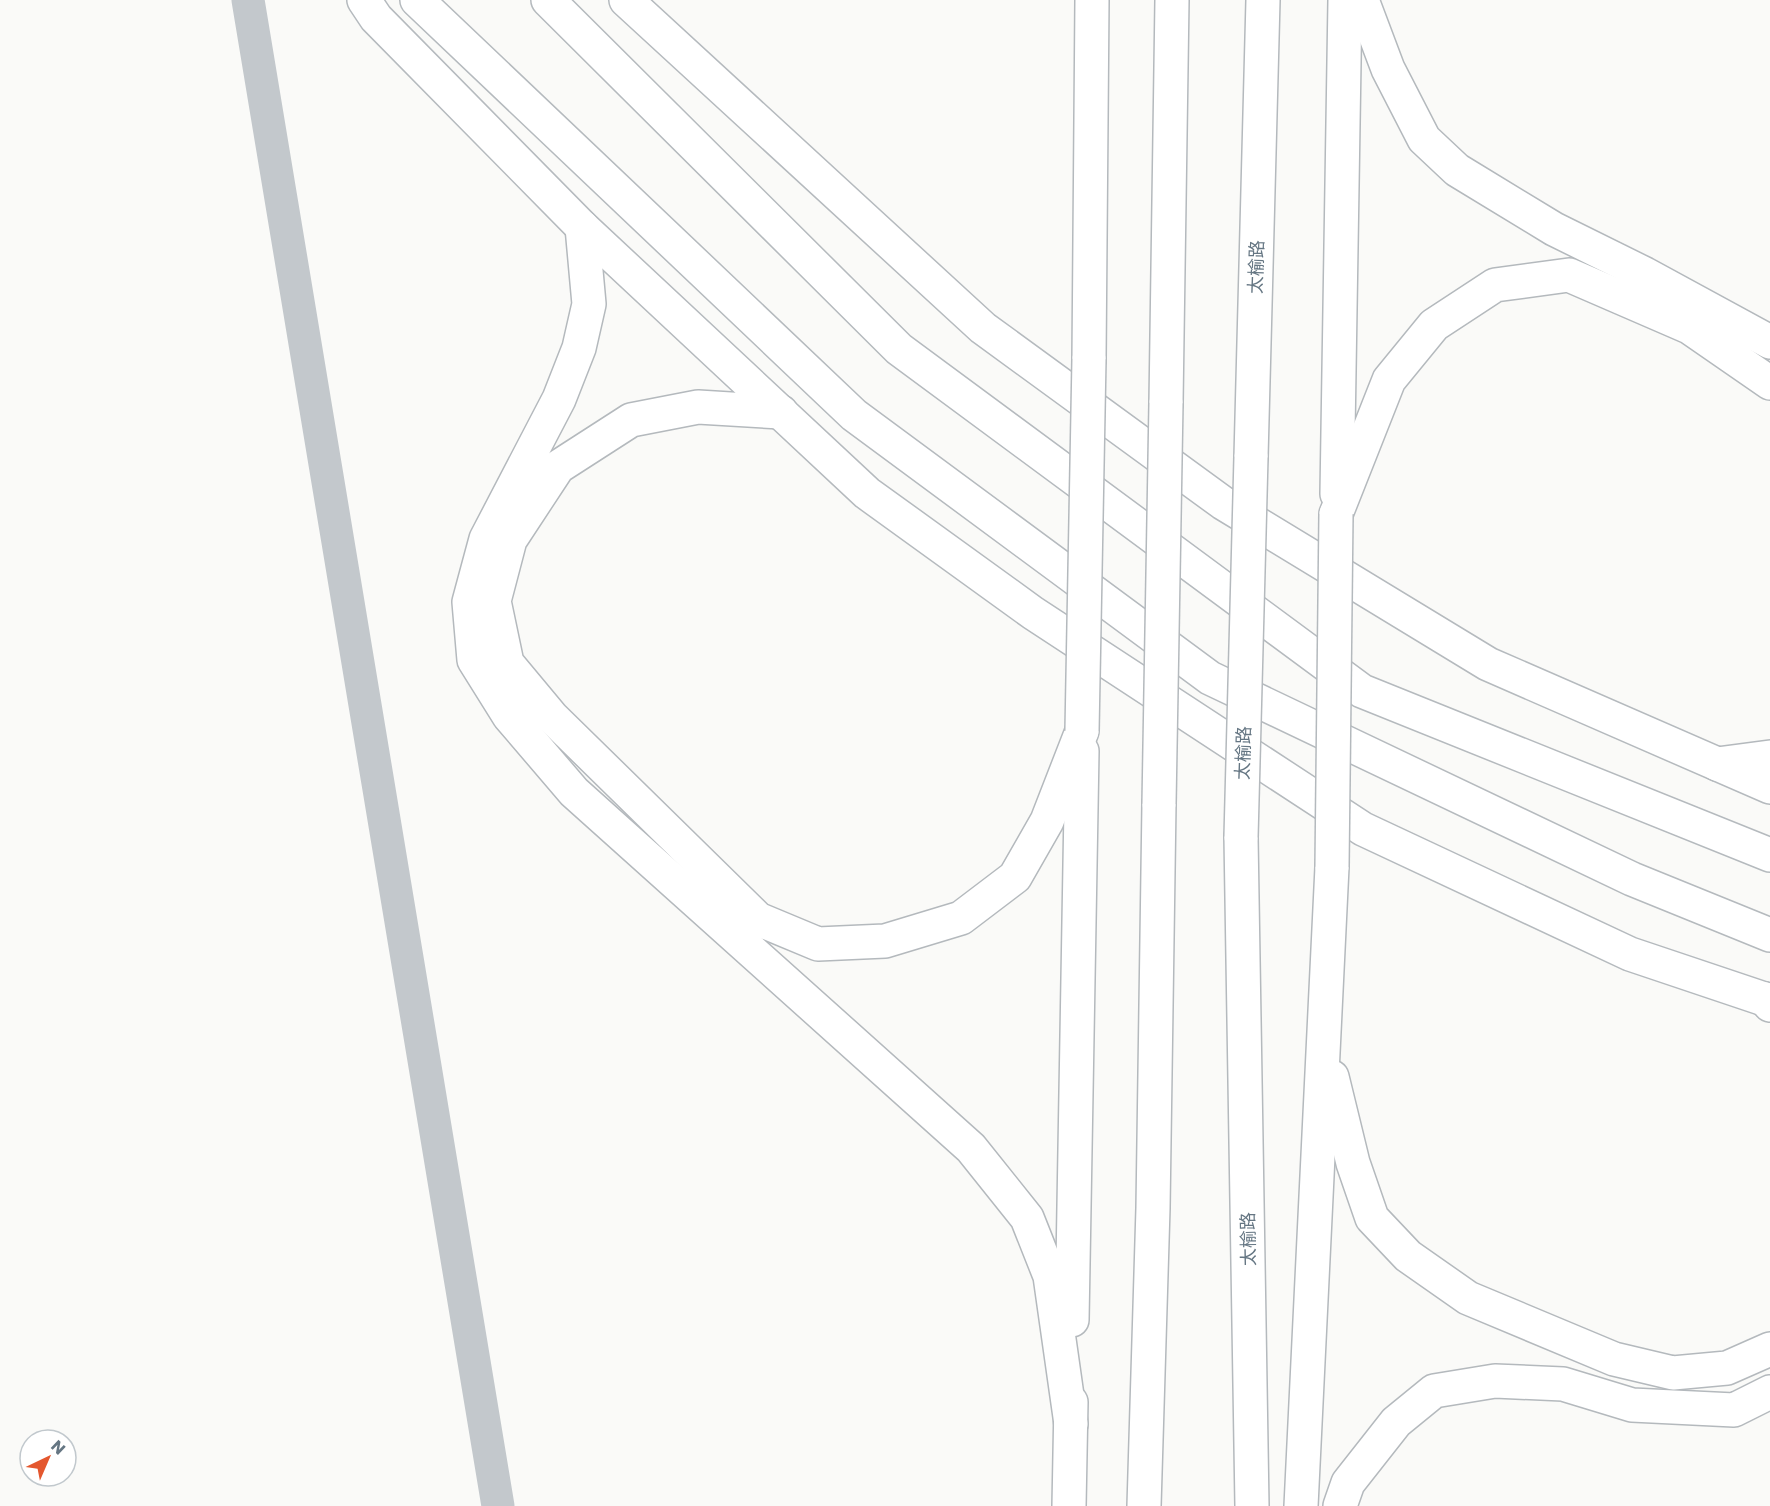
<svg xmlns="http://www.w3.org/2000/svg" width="1770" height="1506" font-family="Poppins,'Noto Sans SC',sans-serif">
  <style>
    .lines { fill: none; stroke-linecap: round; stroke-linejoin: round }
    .primary-casing { stroke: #b5babe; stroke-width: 36 }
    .highway-casing { stroke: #b4b9bd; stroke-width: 36 }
    .street { stroke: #c3c8cc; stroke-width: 33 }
    .primary { stroke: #fff; stroke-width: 33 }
    .highway { stroke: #fff; stroke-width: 33 }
    .highway-bridge-casing { stroke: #b4b9bd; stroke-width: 36; stroke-linecap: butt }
    .highway-bridge { stroke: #fff; stroke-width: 33 }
    .labels { text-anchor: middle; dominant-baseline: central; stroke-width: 6; stroke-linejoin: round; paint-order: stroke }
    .street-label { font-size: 18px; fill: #657683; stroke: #fff }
  </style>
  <rect width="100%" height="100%" fill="#fafaf8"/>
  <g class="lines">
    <g class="primary-casing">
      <g id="primary">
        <polyline points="364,0 376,18 582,227 867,493 1033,613 1363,829 1630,954 1770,1001"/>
        <polyline points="417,0 854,415 1210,678 1632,879 1770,935"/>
        <polyline points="548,0 899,349 1362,691 1770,855"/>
        <polyline points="626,0 983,328 1223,503 1488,664 1770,787"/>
      </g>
    </g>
    <g class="highway-casing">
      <g id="highway">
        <polyline points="1362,0 1388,69 1424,139 1457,170 1554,229 1645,274 1770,342"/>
        <polyline points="582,227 589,304 579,348 559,399 486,539 469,602 474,660 509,716 574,792 971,1148 1027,1218 1050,1276 1071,1424"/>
        <polyline points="1089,359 1092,0"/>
        <polyline points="1166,403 1172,0"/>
        <polyline points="781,412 698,407 631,420 558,467 510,540 494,601 507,663 552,717 758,919 818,944 885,941 961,918 1015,877 1047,821 1082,731"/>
        <polyline points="1251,457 1263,0"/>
        <polyline points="1337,494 1345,0"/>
        <polyline points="1336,514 1389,380 1434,325 1495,285 1569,275 1689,327 1770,383"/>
        <polyline points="1717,764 1770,757"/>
        <polyline points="1241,837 1252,1506"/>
        <polyline points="1765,999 1770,1005"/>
        <polyline points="1332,1077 1353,1163 1372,1218 1408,1256 1468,1298 1614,1359 1673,1373 1727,1368 1770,1349"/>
        <polyline points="1072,1320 1082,751"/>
        <polyline points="1069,1506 1071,1402"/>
        <polyline points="1144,1506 1153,1208 1159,804"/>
        <polyline points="1301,1506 1332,867"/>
        <polyline points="1340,1506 1348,1483 1396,1422 1434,1391 1495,1381 1563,1384 1632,1405 1734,1410 1770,1392"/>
      </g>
    </g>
    <polyline class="street" points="248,0 498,1506"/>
    <use href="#primary" class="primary"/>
    <use href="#highway" class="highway"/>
    <g class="highway-bridge-casing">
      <g id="highway-bridge">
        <polyline points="1082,731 1089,359"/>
        <polyline points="1159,804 1166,403"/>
        <polyline points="1241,837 1251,457"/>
        <polyline points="1332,867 1336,514"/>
      </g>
    </g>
    <use href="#highway-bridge" class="highway-bridge"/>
  </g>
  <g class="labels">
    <g class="street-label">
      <text transform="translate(1256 267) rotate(-88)">太榆路</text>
      <text transform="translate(1243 753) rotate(-88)">太榆路</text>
      <text transform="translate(1248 1239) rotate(-91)">太榆路</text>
    </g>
  </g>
  <g transform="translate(48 1458) rotate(44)"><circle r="28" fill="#ffffff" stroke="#c1c8cd" stroke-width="1.5"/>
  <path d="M0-4.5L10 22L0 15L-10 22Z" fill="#e4572e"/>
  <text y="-9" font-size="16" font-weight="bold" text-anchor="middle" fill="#657683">N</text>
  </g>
</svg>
